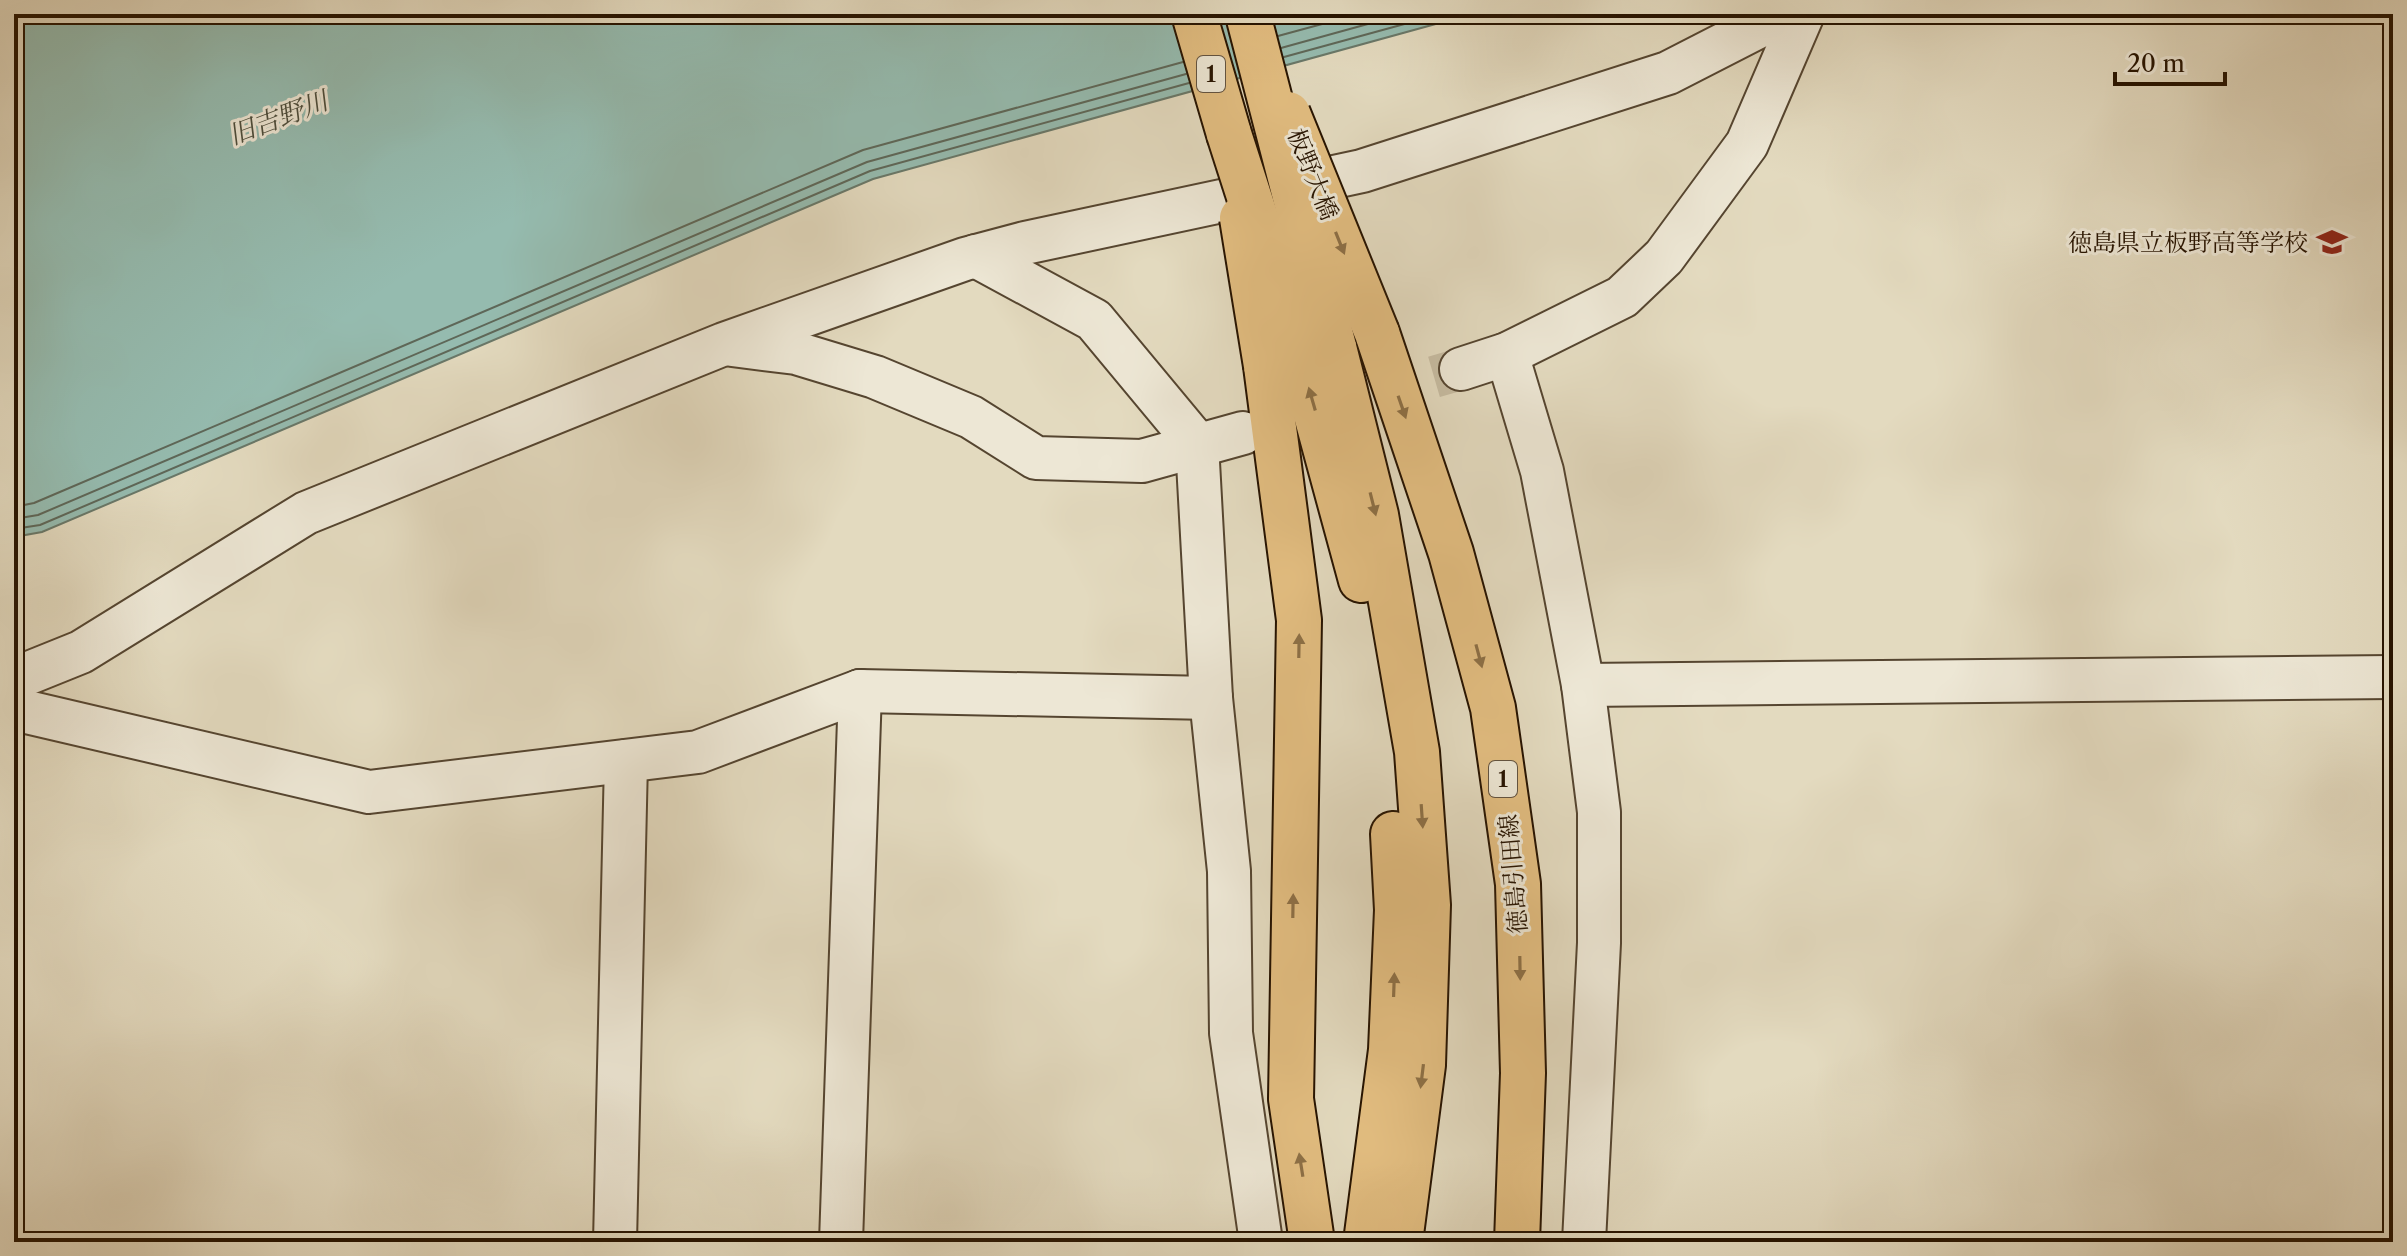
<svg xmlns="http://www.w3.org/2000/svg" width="2407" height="1256" font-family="'Libre Caslon Text','Noto Serif JP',serif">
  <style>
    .water { fill: #95bbaf; stroke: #697869; stroke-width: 2 }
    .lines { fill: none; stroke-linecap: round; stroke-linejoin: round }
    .shore { stroke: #5e6758; stroke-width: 2 }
    .street-tunnel { stroke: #c7bca2; stroke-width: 42; stroke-dasharray: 42 21; stroke-linecap: butt }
    .street-casing { stroke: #554530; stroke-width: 46 }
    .primary-casing { stroke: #261300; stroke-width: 48 }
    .highway-casing { stroke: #261300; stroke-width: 48 }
    .street { stroke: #ede7d5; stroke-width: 42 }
    .primary { stroke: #e2bd80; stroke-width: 44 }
    .highway { stroke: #e2bd80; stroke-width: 44 }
    .primary-bridge-casing { stroke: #261300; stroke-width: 48; stroke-linecap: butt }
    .highway-bridge-casing { stroke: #261300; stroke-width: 48; stroke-linecap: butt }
    .primary-bridge { stroke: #e2bd80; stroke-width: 44 }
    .highway-bridge { stroke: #e2bd80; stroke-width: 44 }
    .oneway { fill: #8d7046 }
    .labels { text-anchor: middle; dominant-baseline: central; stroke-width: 6; stroke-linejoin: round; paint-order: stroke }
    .shield { fill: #ede7d5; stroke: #625340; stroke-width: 2 }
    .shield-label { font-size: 22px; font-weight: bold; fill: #261300 }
    .street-label { font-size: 24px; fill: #261300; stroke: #ede7d5 }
    .poi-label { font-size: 24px; fill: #261300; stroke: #ede7d5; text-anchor: end }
    .water-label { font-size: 26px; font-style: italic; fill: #4d4e3d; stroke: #ede7d5 }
  </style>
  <rect width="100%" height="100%" fill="#e3dabf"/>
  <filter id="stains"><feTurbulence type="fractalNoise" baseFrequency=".0025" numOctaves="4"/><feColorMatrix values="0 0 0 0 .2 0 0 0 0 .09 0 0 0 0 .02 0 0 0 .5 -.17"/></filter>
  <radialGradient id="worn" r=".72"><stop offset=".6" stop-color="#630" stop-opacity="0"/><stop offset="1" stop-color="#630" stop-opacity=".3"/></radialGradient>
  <polygon class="water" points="14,14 1472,14 873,179 42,532 14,537"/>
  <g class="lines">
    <g class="shore">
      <polyline points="1278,36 1359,14"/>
      <polyline points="1281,48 1404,14"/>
      <polyline points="1284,57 1441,14"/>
      <polyline points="14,507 34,503 863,150 1183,62"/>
      <polyline points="14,519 38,515 867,162 1186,74"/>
      <polyline points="14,529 40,525 870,171 1189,83"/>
    </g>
    <polyline class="street-tunnel" points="1313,412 1461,369"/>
    <g class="street-casing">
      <g id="street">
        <polyline points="976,256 1094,320 1197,444 1211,698 1229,871 1231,1033 1261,1242"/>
        <polyline points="732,345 796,353 875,377 971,417 1036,458 1142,461 1243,433"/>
        <polyline points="1507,354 1542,471 1583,685 1599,812 1599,943 1584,1242"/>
        <polyline points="1461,369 1507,354 1622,297 1664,257 1747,144 1803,14"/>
        <polyline points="14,679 81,652 306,513 724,344 965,259 1025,243 1362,171 1668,73 1783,14"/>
        <polyline points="1583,685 2393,677"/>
        <polyline points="14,709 369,792 698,752 860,691 1211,698"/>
        <polyline points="615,1242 626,761"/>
        <polyline points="841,1242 860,691"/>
      </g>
    </g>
    <g class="primary-casing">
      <g id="primary">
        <polyline points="1194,14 1229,134"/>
        <polyline points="1377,333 1451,553 1493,708 1518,884 1523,1073 1517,1242"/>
        <polyline points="1266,366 1299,620 1291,1099 1312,1242"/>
      </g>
    </g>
    <g class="highway-casing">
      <g id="highway">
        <polyline points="1334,347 1376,515 1417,752 1428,905 1423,1065 1400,1242"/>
        <polyline points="1299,352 1361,580"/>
        <polyline points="1366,1242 1391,1050 1397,910 1393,834"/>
      </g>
    </g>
    <use href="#street" class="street"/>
    <use href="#primary" class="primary"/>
    <use href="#highway" class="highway"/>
    <g class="primary-bridge-casing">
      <g id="primary-bridge">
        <polyline points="1288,114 1377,333"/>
        <polyline points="1242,218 1266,366"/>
      </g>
    </g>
    <g class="highway-bridge-casing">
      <g id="highway-bridge">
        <polyline points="1248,15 1334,347"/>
        <polyline points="1229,134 1299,352"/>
      </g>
    </g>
    <use href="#primary-bridge" class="primary-bridge"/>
    <use href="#highway-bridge" class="highway-bridge"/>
  </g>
  <defs><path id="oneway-solid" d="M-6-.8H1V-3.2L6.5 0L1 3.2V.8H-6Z" transform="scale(2)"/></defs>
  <g class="oneway">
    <use href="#oneway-solid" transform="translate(1340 243) rotate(68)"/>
    <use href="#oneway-solid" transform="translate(1312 399) rotate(-106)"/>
    <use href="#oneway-solid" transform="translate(1402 407) rotate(71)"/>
    <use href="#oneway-solid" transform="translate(1373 504) rotate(76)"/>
    <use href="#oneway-solid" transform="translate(1299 646) rotate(-89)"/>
    <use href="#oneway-solid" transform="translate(1479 656) rotate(75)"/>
    <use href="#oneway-solid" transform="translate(1422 816) rotate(86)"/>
    <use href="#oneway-solid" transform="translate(1293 906) rotate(-89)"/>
    <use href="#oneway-solid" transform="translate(1520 968) rotate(89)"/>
    <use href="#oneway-solid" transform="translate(1394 985) rotate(-88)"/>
    <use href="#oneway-solid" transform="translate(1422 1076) rotate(97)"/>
    <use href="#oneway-solid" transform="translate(1301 1165) rotate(-99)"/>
  </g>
  <defs>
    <g id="school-bare" transform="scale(2.4)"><path d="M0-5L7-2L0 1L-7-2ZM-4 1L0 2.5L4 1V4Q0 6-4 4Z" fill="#8f2418" stroke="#ede7d5" stroke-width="2.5" paint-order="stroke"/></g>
  </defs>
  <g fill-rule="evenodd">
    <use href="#school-bare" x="2332" y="242"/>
  </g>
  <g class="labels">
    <g class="shield">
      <rect x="1197" y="56" width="28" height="36" rx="6"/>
      <rect x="1489" y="761" width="28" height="36" rx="6"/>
    </g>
    <g class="shield-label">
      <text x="1211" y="74">1</text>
      <text x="1503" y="779">1</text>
    </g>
    <g class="street-label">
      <text transform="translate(1313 174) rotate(68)">板野大橋</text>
      <text transform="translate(1513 874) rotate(-95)">徳島引田線</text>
    </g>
    <g class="poi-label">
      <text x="2308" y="242">徳島県立板野高等学校</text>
    </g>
    <g class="water-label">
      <text transform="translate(278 118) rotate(-21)">旧吉野川</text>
    </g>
  </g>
  <rect width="2407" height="1256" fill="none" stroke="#e3dabf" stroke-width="48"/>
  <rect x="16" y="16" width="2375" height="1224" fill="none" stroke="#261300" stroke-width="4"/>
  <rect x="24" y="24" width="2359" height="1208" fill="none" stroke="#261300" stroke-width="2"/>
  <path d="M2115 72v12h110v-12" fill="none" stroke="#261300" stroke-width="4"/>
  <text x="2127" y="72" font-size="24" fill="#261300" stroke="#ede7d5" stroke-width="6" paint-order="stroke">20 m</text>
  <rect width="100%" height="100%" filter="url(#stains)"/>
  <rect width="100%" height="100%" fill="url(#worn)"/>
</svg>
